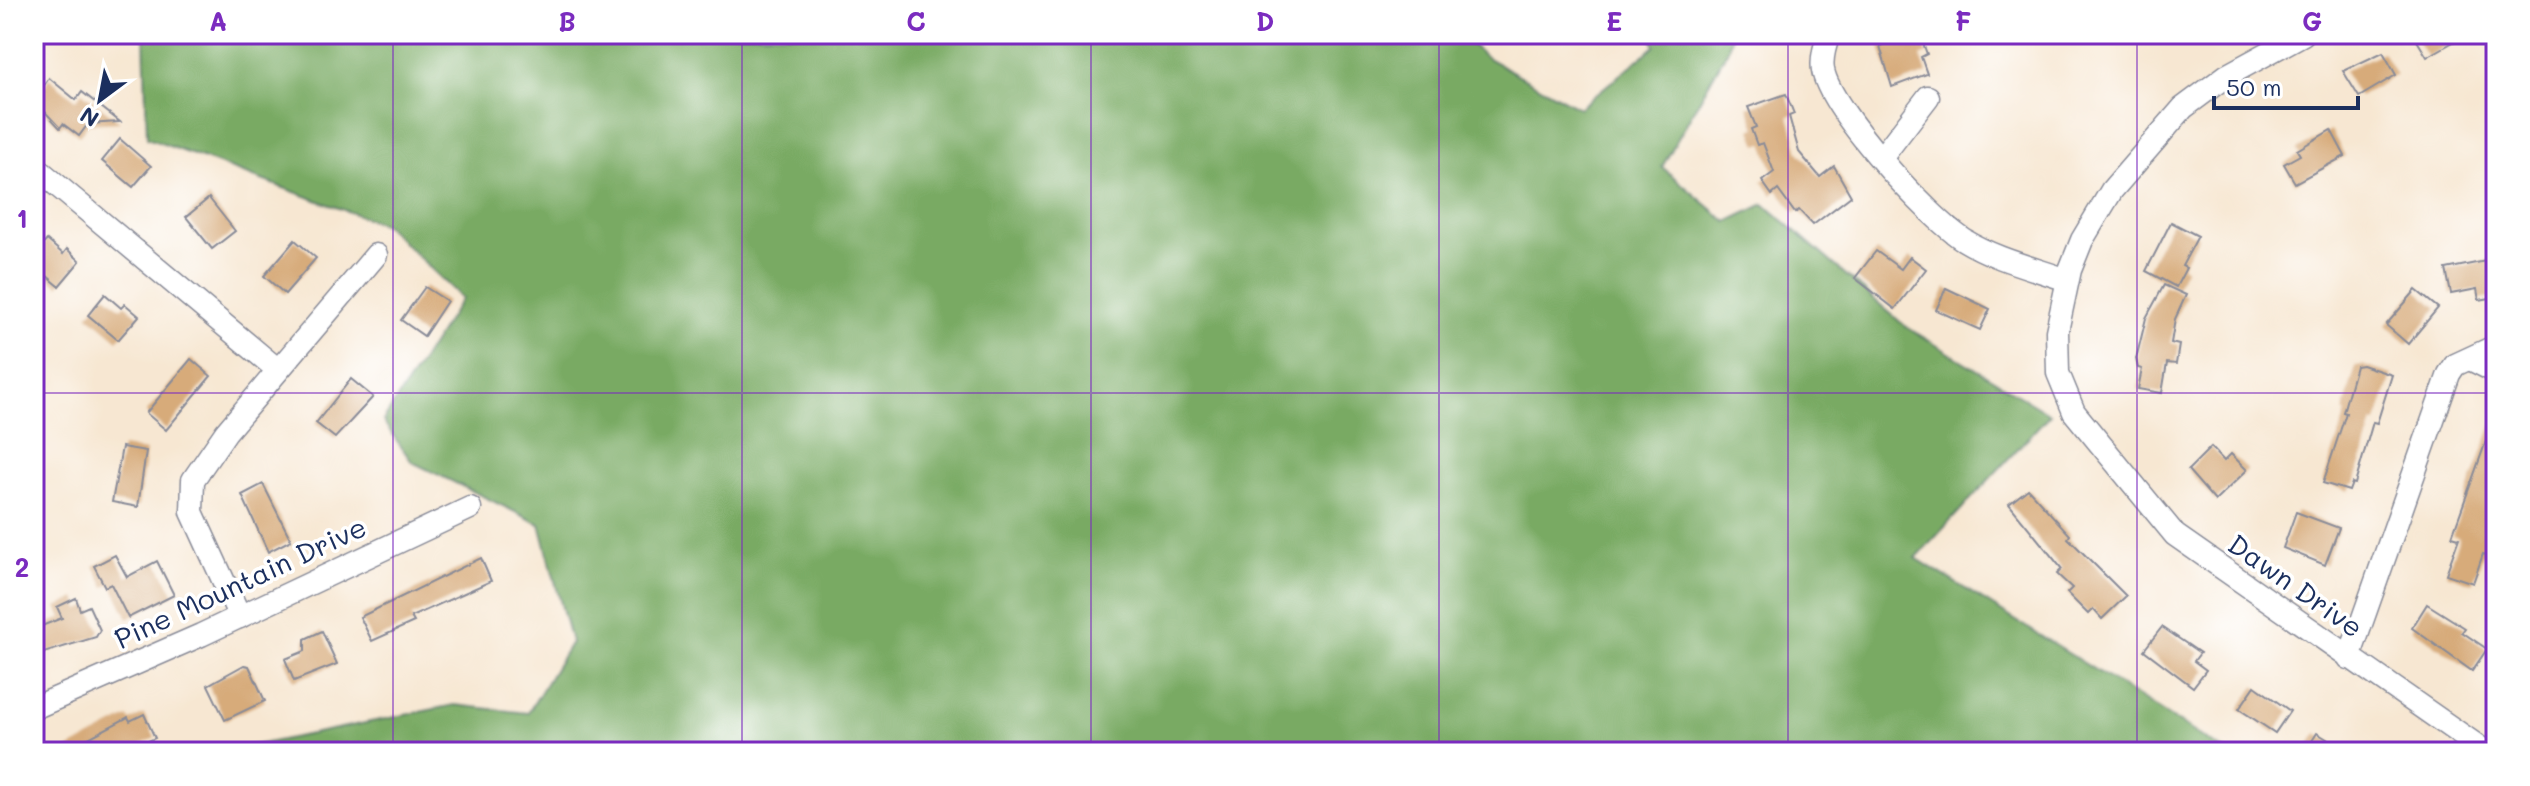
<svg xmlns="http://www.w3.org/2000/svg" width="2530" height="786" font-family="Mali,sans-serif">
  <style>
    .forest { fill: #79aa64; stroke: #4a6c61; stroke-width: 2 }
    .building { fill: #d7ab7a }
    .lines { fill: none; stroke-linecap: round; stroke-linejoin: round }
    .street-casing { stroke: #898b98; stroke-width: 25 }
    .street { stroke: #fff; stroke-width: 22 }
    .grid { fill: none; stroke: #7b2cbf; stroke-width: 2; stroke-opacity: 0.55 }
    .labels { text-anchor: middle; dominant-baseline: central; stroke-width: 7; stroke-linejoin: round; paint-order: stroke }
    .street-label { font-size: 28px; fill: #1b2f5e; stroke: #fff }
    .neatline { fill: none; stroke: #7b2cbf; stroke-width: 3 }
    .grid-label { font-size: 26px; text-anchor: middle; font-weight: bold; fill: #7b2cbf }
  </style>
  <rect width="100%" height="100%" fill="#fff"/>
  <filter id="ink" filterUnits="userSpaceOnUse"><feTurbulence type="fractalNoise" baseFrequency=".0125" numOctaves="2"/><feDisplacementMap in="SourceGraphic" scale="16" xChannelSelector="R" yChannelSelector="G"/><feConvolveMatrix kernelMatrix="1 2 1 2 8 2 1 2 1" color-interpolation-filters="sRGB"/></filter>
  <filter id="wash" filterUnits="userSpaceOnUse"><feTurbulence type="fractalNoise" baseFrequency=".006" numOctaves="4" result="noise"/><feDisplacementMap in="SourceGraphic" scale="32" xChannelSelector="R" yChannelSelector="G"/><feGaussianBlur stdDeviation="1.8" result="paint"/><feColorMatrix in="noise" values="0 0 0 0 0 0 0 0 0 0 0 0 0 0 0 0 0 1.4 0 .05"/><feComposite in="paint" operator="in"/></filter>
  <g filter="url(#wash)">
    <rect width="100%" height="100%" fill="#f7e7d2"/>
    <polygon class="forest" points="144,34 1459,34 1486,57 1579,108 1655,46 1651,34 1732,34 1728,49 1662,167 1727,222 1764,204 1905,326 2050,414 1916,558 2226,752 222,752 454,705 528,713 571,642 540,524 412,462 383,421 462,298 385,225 147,138"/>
    <g id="blocks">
      <g class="building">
        <polygon points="1902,34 1907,34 1910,42 1921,38 1927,54 1921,57 1927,74 1892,87 1880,46"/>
        <polygon points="2413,34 2467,34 2427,57"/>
        <polygon points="2383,52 2396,75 2359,97 2343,71"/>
        <polygon points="49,78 76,100 82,92 120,122 88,124 79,136 63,124 60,128 34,100"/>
        <polygon points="1786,94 1794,114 1789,116 1799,152 1820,177 1834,166 1851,196 1813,225 1799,210 1795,213 1778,190 1772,195 1762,181 1774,172 1763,143 1757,145 1751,129 1756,127 1748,107"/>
        <polygon points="2331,130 2345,156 2295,183 2284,164 2300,155 2297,150"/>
        <polygon points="120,139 151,166 133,187 102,161"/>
        <polygon points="209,198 235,231 212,249 186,217"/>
        <polygon points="2171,222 2198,236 2182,266 2186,268 2176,287 2146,271"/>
        <polygon points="47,240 63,254 67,249 80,261 59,286 34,265 34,255"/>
        <polygon points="295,240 316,258 285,294 264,276"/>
        <polygon points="1876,251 1901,269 1910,257 1926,269 1895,309 1855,278"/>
        <polygon points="2496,259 2496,297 2479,300 2477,289 2451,294 2446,269"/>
        <polygon points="2164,285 2186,295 2175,319 2171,343 2179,345 2176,364 2167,363 2162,393 2138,389 2142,369 2138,368 2136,359 2146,318"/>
        <polygon points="425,287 447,301 424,336 401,320"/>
        <polygon points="1946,288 1990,309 1980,330 1936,310"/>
        <polygon points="2416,290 2438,308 2408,344 2386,325"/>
        <polygon points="105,294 121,308 125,304 139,316 118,340 88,315"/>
        <polygon points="191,359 211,376 166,430 146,413"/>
        <polygon points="2362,365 2392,375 2377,423 2373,422 2355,484 2352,483 2349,491 2323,483 2346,413 2343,412 2356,366"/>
        <polygon points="351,379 373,397 335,438 316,423"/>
        <polygon points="2494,419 2496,517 2488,539 2495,542 2490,556 2483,554 2473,583 2446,574 2459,538 2452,536"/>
        <polygon points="122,447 146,451 138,507 112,502"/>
        <polygon points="2211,447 2224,461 2231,454 2247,470 2215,501 2188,470"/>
        <polygon points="263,484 291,540 268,552 242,495"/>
        <polygon points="2028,489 2070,535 2068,538 2126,596 2102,619 2093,609 2088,614 2067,593 2072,588 2057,574 2062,569 2009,504"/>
        <polygon points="2296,512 2339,528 2325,565 2283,548"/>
        <polygon points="115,555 127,577 157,561 174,595 128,618 111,584 105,587 94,566"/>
        <polygon points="481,558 491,581 411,617 414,622 372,641 360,617"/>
        <polygon points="76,598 80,610 89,606 100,630 96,637 34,656 34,629 62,618 57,607"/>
        <polygon points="2427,604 2465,628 2462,632 2487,649 2472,671 2412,628"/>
        <polygon points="2162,627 2200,653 2194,661 2206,670 2193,687 2144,650"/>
        <polygon points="322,631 337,664 294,681 285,659 305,651 305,639"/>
        <polygon points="244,665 249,666 265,701 225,720 208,685"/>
        <polygon points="2255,686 2290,711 2275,733 2239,709"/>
        <polygon points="144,714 155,738 125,752 62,752 128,717 130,721"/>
        <polygon points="2317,733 2348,752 2305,752"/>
      </g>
    </g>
  </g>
  <g filter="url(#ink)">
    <use href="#blocks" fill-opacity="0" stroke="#898b98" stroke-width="2"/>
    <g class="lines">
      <g class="street-casing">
        <g id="street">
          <path d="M1829,34C1825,45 1821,59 1823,70C1830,110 1929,218 1964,240C1995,259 2033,268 2067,280"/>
          <polyline points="2303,34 2226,76 2183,108 2112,190 2082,240 2070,270 2057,331 2058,373 2074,412 2175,535 2486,752"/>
          <polyline points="1882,157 1928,97"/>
          <polyline points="34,166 278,370"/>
          <polyline points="2470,359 2496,372"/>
          <polyline points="240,617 192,512 193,480 226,432 376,255"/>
          <polyline points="2349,658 2449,374 2455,365 2496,346"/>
          <polyline points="34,708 201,635 470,508"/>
        </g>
      </g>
      <use href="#street" class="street"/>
    </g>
  </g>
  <path class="grid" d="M393,34V752M742,34V752M1091,34V752M1439,34V752M1788,34V752M2137,34V752M34,393H2496"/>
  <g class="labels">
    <g class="street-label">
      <text transform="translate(240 582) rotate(-25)">Pine Mountain Drive</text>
      <text transform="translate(2296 585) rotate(35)">Dawn Drive</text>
    </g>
  </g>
  <rect width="2530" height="786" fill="none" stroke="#fff" stroke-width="88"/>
  <g transform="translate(100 100) rotate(212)" stroke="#ffffff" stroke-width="6" paint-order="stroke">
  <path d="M0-6L14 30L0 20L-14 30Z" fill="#1b2f5e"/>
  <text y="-12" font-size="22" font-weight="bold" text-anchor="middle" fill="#1b2f5e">N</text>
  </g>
  <path d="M2214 96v12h144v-12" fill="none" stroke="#1b2f5e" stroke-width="4"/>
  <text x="2226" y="96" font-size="24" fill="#1b2f5e" stroke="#ffffff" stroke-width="6" paint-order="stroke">50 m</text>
  <rect x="44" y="44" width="2442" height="698" class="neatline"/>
  <g class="grid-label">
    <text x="218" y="31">A</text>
    <text x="567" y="31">B</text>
    <text x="916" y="31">C</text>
    <text x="1265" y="31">D</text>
    <text x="1614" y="31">E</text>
    <text x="1963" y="31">F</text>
    <text x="2312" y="31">G</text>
    <text x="22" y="228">1</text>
    <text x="22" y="577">2</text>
  </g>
</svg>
